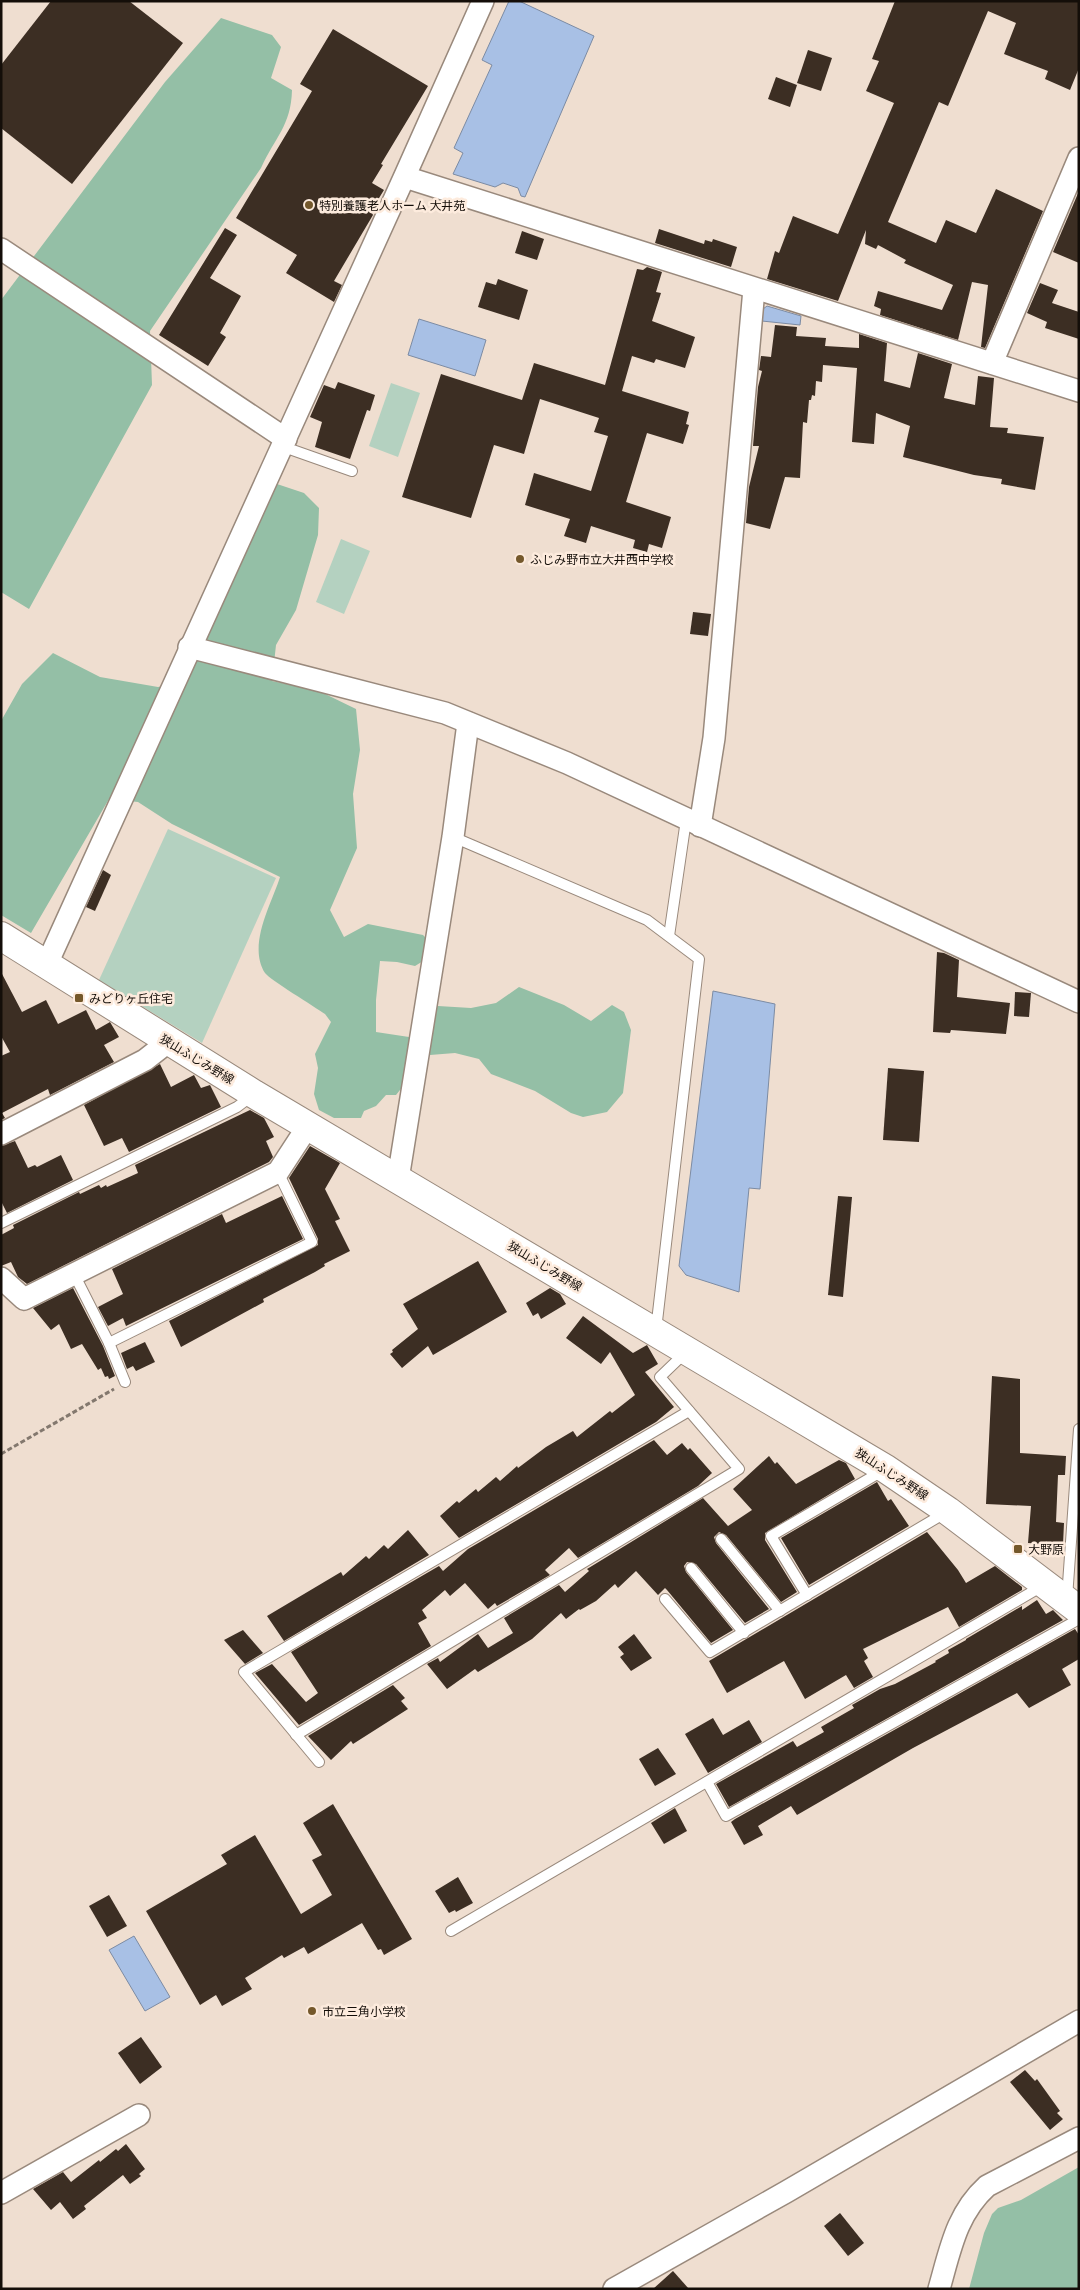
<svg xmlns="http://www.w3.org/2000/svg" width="1080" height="2290" font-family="Ubuntu,'Noto Sans JP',sans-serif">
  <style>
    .green { fill: #b4d1c0 }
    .forest { fill: #94bfa6 }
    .water { fill: #a8c0e5; stroke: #7c8ba3 }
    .building { fill: #3c2e23 }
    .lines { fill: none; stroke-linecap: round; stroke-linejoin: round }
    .service-casing { stroke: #99897c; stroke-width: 12 }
    .minor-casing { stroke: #99897c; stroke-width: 24 }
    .secondary-casing { stroke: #99897c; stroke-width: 30 }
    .path { stroke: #83786e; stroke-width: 3; stroke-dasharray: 5 2.5; stroke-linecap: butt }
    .service { stroke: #fff; stroke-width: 10 }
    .minor { stroke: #fff; stroke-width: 21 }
    .secondary { stroke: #fff; stroke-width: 28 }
    .poi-dot { fill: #74582b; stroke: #fdebdd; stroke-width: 2 }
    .labels { text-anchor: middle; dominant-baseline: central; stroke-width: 5; stroke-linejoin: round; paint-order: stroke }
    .poi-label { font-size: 12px; fill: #140e09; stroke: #fdebdd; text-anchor: start }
    .street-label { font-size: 12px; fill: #140e09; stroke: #fdebdd }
  </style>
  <rect width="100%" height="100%" fill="#efded0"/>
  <g class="green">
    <polygon points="391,383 420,393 398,457 369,446"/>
    <polygon points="341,539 370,551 344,614 316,602"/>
    <polygon points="168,829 276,878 202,1043 99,980"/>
  </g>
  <g class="forest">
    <path d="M221,18L272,35L281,47L271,78L292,90C291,126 275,137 261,168L150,331L152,385L29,609L1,592V300L165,82Z"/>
    <path d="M277,484L304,493L319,508L318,535L296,610L276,645L272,681L319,691L356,709L360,750L353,794L357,848L330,910L344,937L368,924L423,935L429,941L428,958L415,966L397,962L380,961L376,1000V1032L409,1037L421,1011L438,1006L471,1008L496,1003L519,987L564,1005L591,1021L612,1005L624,1012L631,1030L623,1093L607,1112L583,1117L571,1113L535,1091L491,1074L479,1059L455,1053L430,1055L413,1065L404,1085L396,1095H386L376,1106L364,1111L361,1118H334L319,1110L314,1094L318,1068L315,1054L331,1022L325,1014C315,1007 269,979 265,973C247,945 272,903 280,877L172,824L138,802L109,799L31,933L1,915V721L22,684L53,653L100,677L158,687L183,682L229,578Z"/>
    <polygon points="1079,2167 1079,2289 969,2289 984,2233 992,2214 998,2208 1021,2200"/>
  </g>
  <g class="water">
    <polygon points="509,1 519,1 594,36 525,197 521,196 518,188 503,183 495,187 453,174 463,153 454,148 492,65 482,60"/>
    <polygon points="767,306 801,316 800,325 762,321 763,309"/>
    <polygon points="419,319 486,340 475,376 408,355"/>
    <polygon points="713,991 775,1004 760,1189 749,1188 739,1292 686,1275 679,1266"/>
    <polygon points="134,1936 170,1997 145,2011 109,1950"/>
  </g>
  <g class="building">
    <polygon points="51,1 129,1 183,43 72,184 1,128 1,65"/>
    <polygon points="895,1 1079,1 1079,68 1070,90 1045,79 1048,71 1004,54 1016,23 988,11 948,106 939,102 888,222 936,243 946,220 976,233 996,189 1043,211 985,348 981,347 988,285 972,282 958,340 880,315 881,309 874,306 878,291 942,310 953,285 904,263 906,260 878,245 876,249 865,244 866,230 838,301 767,279 775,251 779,253 793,216 838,234 894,103 866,91 879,61 872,59"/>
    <polygon points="333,29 428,86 381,164 383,165 372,183 384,190 371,211 373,215 334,281 342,285 334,302 286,273 297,255 236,218 312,91 300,84"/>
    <polygon points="808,50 832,58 821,91 797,83"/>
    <polygon points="776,77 797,85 790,107 768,99"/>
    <polygon points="1079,191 1079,263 1053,252"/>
    <polygon points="225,228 237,235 210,278 241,296 220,333 226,337 208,366 159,335"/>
    <polygon points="659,229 704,244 705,240 712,242 713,239 737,247 731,267 655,243"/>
    <polygon points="522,231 544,239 537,260 515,253"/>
    <polygon points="647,267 662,272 656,292 661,293 652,321 695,337 685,368 656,359 654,363 632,356 622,391 689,412 686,424 689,425 683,444 647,433 626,502 671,517 662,548 649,544 647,552 633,548 635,540 591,526 586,543 564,536 570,519 525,505 534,473 591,491 608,436 594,432 599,418 540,399 524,454 494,445 471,518 402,497 441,374 522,400 534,363 605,385 637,269 643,270"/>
    <polygon points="498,279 528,290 519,320 478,307 486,282 496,285"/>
    <polygon points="1040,283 1058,290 1052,303 1079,312 1079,339 1045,328 1047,322 1027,313"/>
    <polygon points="775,325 797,327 796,336 826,338 825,346 859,348 859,334 887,343 884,381 910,388 918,353 952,364 944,398 975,405 978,376 994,378 990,427 1008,428 1007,433 1044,437 1035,490 1001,484 1002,479 974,475 903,457 910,426 876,413 874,444 852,442 857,368 823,365 822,382 816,381 815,396 812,395 811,400 809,400 807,423 803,422 800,478 785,477 770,529 746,523 749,487 759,446 753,446 758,387 762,371 759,370 761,356 771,357"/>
    <polygon points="338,382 375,395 370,411 367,410 350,459 315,447 322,422 310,417 324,385 335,389"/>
    <polygon points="693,612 711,614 708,636 690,634"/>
    <polygon points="103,870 111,875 95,911 86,907"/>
    <polygon points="937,952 944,953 959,960 957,997 1010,1003 1006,1034 951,1030 950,1033 933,1032"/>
    <polygon points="1,972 22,1012 46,1000 58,1024 86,1010 96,1030 110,1022 119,1037 104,1045 114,1062 50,1095 48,1089 2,1113 5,1118 1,1120 1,1056 10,1052 1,1036"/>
    <polygon points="1015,992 1031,993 1029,1017 1014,1016"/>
    <polygon points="160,1064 171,1087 194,1075 201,1088 210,1085 221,1107 129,1152 122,1138 104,1146 84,1105"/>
    <polygon points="888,1068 924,1071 919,1142 883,1140"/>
    <polygon points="250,1110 264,1118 274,1137 266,1141 273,1157 269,1162 27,1284 18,1277 11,1262 1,1266 1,1235 14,1228 13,1225 79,1192 80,1194 99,1185 101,1188 106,1185 107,1187 138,1173 135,1165"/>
    <polygon points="15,1141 28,1168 35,1165 37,1167 61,1155 73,1180 7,1213 1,1201 1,1146"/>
    <polygon points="310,1146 340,1163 325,1189 340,1219 335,1221 350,1251 324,1264 325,1266 315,1272 263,1299 264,1302 181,1347 169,1321 318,1245 318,1239 289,1178"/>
    <polygon points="282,1196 303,1239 126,1326 123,1318 108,1326 98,1307 123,1294 112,1269 222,1214 226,1223"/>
    <polygon points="838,1196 852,1197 843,1297 828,1295"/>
    <polygon points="478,1261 507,1312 433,1355 428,1346 402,1368 390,1354 393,1352 392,1350 418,1329 403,1304"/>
    <polygon points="73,1288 103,1346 115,1376 109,1379 108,1376 105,1377 101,1368 98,1370 82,1344 71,1349 59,1324 51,1330 33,1308"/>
    <polygon points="550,1288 560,1294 566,1304 541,1319 538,1313 533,1316 526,1303"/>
    <polygon points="583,1316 633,1353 647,1345 658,1364 645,1372 674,1407 656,1422 459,1538 440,1516 457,1501 459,1503 476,1489 478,1492 496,1477 500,1481 517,1466 518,1468 546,1447 573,1431 577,1437 610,1411 612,1413 635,1395 610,1352 601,1364 566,1338"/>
    <polygon points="145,1342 155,1362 136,1371 133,1366 127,1369 121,1353"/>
    <polygon points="992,1376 1020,1379 1020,1453 1066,1456 1065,1475 1058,1475 1056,1522 1064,1523 1063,1545 1028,1543 1031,1506 986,1504"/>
    <polygon points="654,1440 667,1455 682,1443 688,1450 690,1448 712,1473 698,1486 578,1558 569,1548 545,1570 550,1575 497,1606 495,1603 488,1609 465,1583 450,1596 445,1590 422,1610 427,1618 418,1623 431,1646 299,1725 255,1673 272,1664 306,1702 318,1693 291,1652 439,1566 443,1571 468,1549"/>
    <polygon points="769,1456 775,1464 777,1462 796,1484 839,1460 846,1463 855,1479 765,1533 765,1540 797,1592 781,1602 726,1535 719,1532 714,1537 716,1543 769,1609 745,1623 696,1564 687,1562 684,1566 686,1572 733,1630 711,1643 667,1590 665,1588 658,1595 636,1571 618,1588 615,1584 596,1601 580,1610 579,1609 566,1619 561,1613 532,1639 478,1672 475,1669 447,1689 427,1664 438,1658 440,1662 478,1634 488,1648 513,1633 504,1618 559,1585 565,1592 589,1571 587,1569 703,1498 728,1526 752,1510 733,1489"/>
    <polygon points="877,1482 888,1501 891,1499 909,1526 809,1585 781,1538"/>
    <polygon points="408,1530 429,1555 284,1641 267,1616 341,1572 343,1576 366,1556 369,1559 384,1545 388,1549"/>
    <polygon points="927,1532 958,1570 966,1583 995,1566 1022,1587 1022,1590 959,1627 948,1607 863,1649 868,1658 864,1661 873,1677 854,1688 846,1675 805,1699 784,1661 727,1693 709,1661"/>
    <polygon points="1037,1600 1046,1614 1053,1610 1063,1620 729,1807 716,1784 793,1741 797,1747 824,1732 821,1727 854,1708 852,1705 880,1689 895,1684 936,1662 935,1661 949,1653 948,1650 966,1640 966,1639 1022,1606 1022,1610"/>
    <polygon points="1075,1629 1079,1635 1079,1659 1062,1669 1071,1685 1029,1708 1017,1693 913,1748 797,1815 791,1806 758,1826 763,1835 744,1845 731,1822 735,1819"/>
    <polygon points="243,1630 263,1653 245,1664 224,1640"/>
    <polygon points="634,1634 652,1658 631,1671 620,1657 624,1654 618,1647"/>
    <polygon points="393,1685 405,1698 401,1701 408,1709 353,1744 351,1741 331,1760 308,1736"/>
    <polygon points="713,1718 723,1735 749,1720 762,1742 708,1773 685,1734"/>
    <polygon points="658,1748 676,1774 655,1786 639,1759"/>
    <polygon points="333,1804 412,1939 384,1955 381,1949 378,1950 362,1923 308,1954 304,1947 284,1958 282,1955 245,1978 252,1989 222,2006 216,1995 200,2005 146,1911 227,1864 221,1855 255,1835 301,1914 332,1895 312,1860 322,1855 303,1823"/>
    <polygon points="675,1808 687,1831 664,1844 651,1823"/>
    <polygon points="458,1877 473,1903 456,1912 455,1910 449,1913 435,1891"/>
    <polygon points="109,1895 127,1926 107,1937 89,1906"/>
    <polygon points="141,2037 162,2067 140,2084 118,2053"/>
    <polygon points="1025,2070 1035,2081 1037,2079 1060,2111 1057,2113 1063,2119 1050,2130 1010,2082"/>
    <polygon points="126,2144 145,2169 139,2174 141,2176 130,2184 123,2175 84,2206 86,2209 73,2219 60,2202 51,2210 33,2189 63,2172 71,2182 99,2160 100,2162 116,2149 118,2151"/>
    <polygon points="840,2213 864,2243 848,2256 824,2226"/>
    <polygon points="673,2271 689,2289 653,2289"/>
  </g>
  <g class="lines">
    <g class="service-casing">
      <g id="service">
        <polyline points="284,447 352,471"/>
        <polyline points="453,837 647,920 699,959 656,1330"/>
        <polyline points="669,936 686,820"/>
        <polyline points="1,1223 237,1107 253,1095"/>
        <polyline points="74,1274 109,1343 125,1382"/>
        <polyline points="109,1343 312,1242 278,1172"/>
        <polyline points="721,1539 780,1611"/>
        <polyline points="691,1568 744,1633"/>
        <polyline points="807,1595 771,1536 884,1470"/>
        <polyline points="1067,1598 1079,1429"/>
        <polyline points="665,1599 710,1652 945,1513"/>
        <polyline points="296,1735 739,1469 660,1377 686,1352"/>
        <polyline points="319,1762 244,1672 689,1411"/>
        <polyline points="707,1782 726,1816 1079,1619"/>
        <polyline points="451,1931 1044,1585"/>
      </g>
    </g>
    <g class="minor-casing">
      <g id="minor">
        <polyline points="405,177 1079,391"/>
        <polyline points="1,249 286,439"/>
        <polyline points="992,363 1079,158"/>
        <polyline points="189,647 445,713 567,763 1079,1002"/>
        <polyline points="700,826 714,738 754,289"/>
        <path d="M46,966C190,644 340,324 483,1"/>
        <polyline points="1,1134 145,1060 168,1042"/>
        <polyline points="398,1179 453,837 468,723"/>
        <polyline points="1,1278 24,1299 278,1172 308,1126"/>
        <polyline points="1,2193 139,2115"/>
        <polyline points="614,2289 786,2192 1079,2021"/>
        <path d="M939,2289C950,2251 956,2214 987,2186L1079,2138"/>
      </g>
    </g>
    <g class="secondary-casing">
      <polyline id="secondary" points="1,936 254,1094 886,1469 948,1511 1079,1610"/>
    </g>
    <polyline class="path" points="1,1454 114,1389"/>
    <use href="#service" class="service"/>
    <use href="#minor" class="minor"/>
    <use href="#secondary" class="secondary"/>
  </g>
  <g class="poi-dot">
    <circle cx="309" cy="205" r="5"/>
    <circle cx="520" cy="559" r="5"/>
    <rect x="74" y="993" width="10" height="10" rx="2.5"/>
    <rect x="1013" y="1544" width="10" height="10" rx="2.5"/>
    <circle cx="312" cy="2011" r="5"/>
  </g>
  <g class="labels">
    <g class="poi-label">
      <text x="319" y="205">特別養護老人ホーム 大井苑</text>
      <text x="530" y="559">ふじみ野市立大井西中学校</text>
      <text x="89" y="998">みどりヶ丘住宅</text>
      <text x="1028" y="1549">大野原</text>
      <text x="322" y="2011">市立三角小学校</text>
    </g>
    <g class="street-label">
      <text transform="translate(197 1059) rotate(31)">狭山ふじみ野線</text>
      <text transform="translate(545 1266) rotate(31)">狭山ふじみ野線</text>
      <text transform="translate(892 1474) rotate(33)">狭山ふじみ野線</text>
    </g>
  </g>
  <rect width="1080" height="2290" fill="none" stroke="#140e09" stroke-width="5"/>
</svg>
